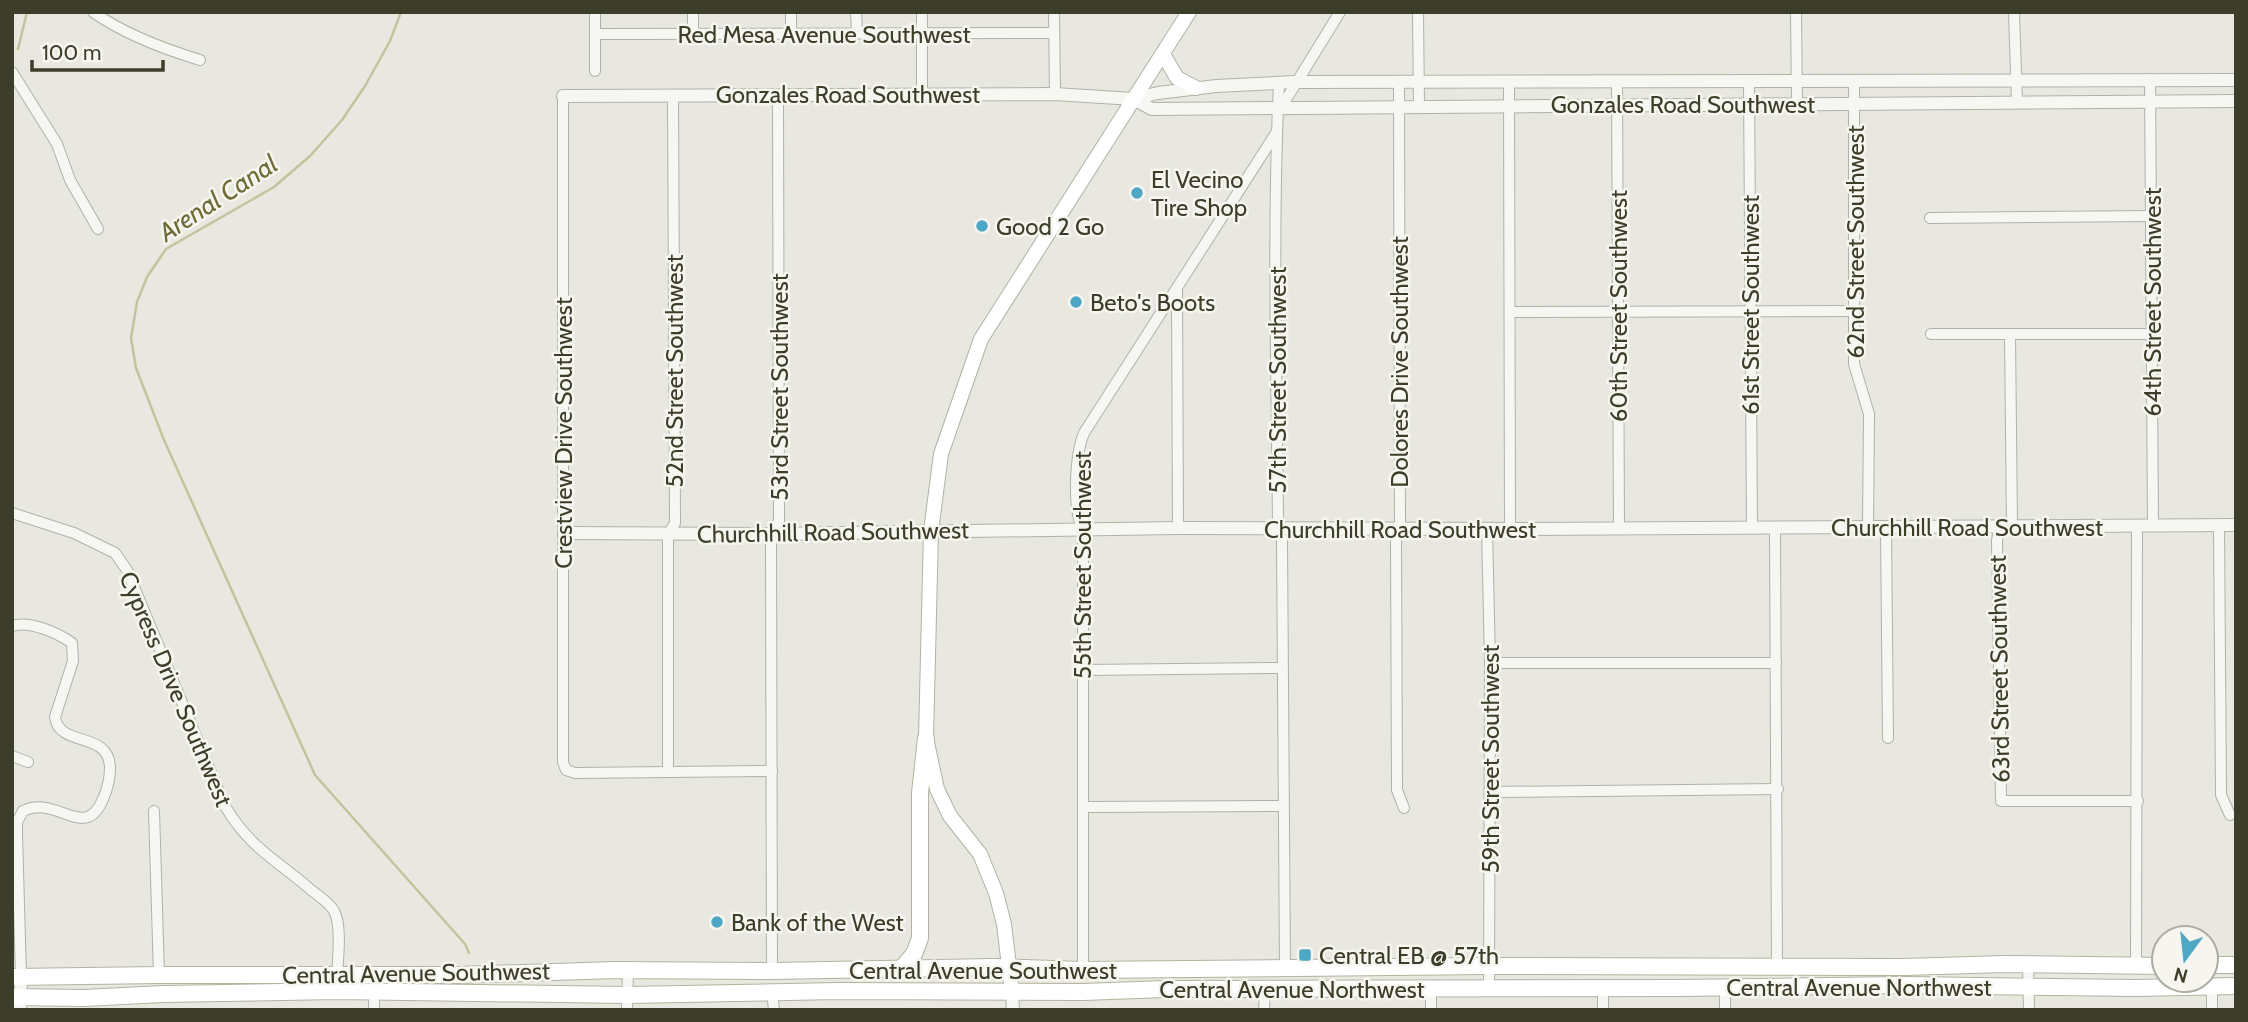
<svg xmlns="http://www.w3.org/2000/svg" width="2248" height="1022" font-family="Cabin,sans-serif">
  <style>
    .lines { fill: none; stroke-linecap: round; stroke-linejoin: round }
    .stream { stroke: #c5c29e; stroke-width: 2.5 }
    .minor-casing { stroke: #b1b2a6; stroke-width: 12 }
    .tertiary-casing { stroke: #b1b2a6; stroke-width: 14 }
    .secondary-casing { stroke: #b1b2a6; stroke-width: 16 }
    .primary-casing { stroke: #b3b3a0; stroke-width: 18 }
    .minor { stroke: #f6f7f2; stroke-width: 10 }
    .tertiary { stroke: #f6f7f2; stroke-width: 12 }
    .secondary { stroke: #fff; stroke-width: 14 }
    .primary { stroke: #fff; stroke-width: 16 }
    .poi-dot { fill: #4ea7c4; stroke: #f6f5ef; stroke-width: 2.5 }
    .labels { text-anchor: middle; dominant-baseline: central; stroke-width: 5; stroke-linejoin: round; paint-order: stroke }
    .street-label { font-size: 24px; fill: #3d3e2a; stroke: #f6f5ef }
    .poi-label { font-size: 24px; fill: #3d3e2a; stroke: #f6f5ef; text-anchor: start }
    .water-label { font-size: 26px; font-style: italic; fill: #6f6c37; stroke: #f6f5ef }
  </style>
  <rect width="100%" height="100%" fill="#e8e8e0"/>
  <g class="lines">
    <g class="stream">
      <polyline points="401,12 390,41 365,86 342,120 310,156 274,187 166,249 147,277 137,302 131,338 136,368 164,440 315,775 465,944 469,953"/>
      <polyline points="18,49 27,12"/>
    </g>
    <g class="minor-casing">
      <g id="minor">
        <path d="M93,12C124,34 164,49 200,60"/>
        <polyline points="595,12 595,71"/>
        <polyline points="693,12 693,34"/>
        <polyline points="791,12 791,33"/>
        <polyline points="856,12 857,33"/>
        <polyline points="1054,12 1055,94"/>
        <polyline points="1418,12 1419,106"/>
        <polyline points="1796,12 1797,103"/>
        <polyline points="2014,12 2017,102"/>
        <polyline points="595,34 1053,33"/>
        <polyline points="12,72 57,144 70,180 98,229"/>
        <polyline points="2150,79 2153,525"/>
        <polyline points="1854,80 1854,364 1869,414 1868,527"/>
        <polyline points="1617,82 1619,529"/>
        <polyline points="1749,82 1752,528"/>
        <path d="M1279,83C1272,232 1277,381 1278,529L1282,540L1285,969"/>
        <polyline points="1399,83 1400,529 1396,538 1397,790 1404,808"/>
        <polyline points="1509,83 1510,529"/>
        <polyline points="922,94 922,12"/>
        <polyline points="563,96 563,762 566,770 575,773 772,771"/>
        <polyline points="1282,106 1340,12"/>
        <polyline points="1930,218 2152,216"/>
        <polyline points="1177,291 1178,528"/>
        <polyline points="1511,312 1854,311"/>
        <polyline points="1931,334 2152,334"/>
        <polyline points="2010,334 2012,526 1998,535 1997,541 2001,801 2138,801"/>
        <path d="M12,513L74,533L115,553L127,570L225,806C249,847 275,859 310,889C317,895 329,902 334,911C342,924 338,959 337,975"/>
        <polyline points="2219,525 2221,795 2230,815"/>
        <polyline points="1886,527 1888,738"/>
        <polyline points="1775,528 1777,968"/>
        <polyline points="1487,529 1490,663 1489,989"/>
        <path d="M12,626C29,620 58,633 72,643L73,661L55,717C59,748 108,730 110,767C110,779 108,788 103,799C85,843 57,794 23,811"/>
        <polyline points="1490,663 1776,663"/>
        <polyline points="1083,670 1282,668"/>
        <polyline points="12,756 28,762"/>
        <polyline points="668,771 668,534 675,523 673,95"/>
        <polyline points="1490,792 1778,789"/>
        <polyline points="1084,807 1283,806"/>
        <polyline points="154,811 159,975"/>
        <polyline points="2028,964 2029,1010"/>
        <polyline points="2136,967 2137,525"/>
        <path d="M1083,970V530C1072,509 1075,455 1084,433L1276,133"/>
        <polyline points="772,971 771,534 779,521 778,95"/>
        <polyline points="21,977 17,834 17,822 23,811"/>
        <polyline points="2212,986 2212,1010"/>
        <polyline points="1431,989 1431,1010"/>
        <polyline points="772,991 774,1010"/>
        <polyline points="374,992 374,1010"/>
        <polyline points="627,1010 628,970"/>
        <polyline points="1264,1010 1265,990"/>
        <polyline points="1603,1010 1603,989"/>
        <polyline points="1725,1010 1725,988"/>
      </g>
    </g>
    <g class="tertiary-casing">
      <g id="tertiary">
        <polyline points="563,96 1055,94 1133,99 1158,93 1216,86 1295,82 2236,80"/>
        <polyline points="1133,99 1152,109 2236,101"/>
        <polyline points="564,533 771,534 1178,528 1527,529 2236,525"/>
        <polyline points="1012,992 1013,1010"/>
        <polyline points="20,1010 21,977"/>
      </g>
    </g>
    <g class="secondary-casing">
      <g id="secondary">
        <polyline points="1163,54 1177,78 1196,88"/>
        <polyline points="1012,992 1004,924 996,893 980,854 950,816 937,789 926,738 931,531 941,454 981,339 1189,12"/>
      </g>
    </g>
    <g class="primary-casing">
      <g id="primary">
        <polyline points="2206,965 2236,965"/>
        <polyline points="901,969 914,954 920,938 920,793 926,738"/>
        <polyline points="12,977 159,975 458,975 615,970 772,971 993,967 1083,970 1489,966 1904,967 2004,964 2164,966"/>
        <polyline points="12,997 84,998 163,994 337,991 627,995 838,991 1083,992 1165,989 1678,988 1902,985 2136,988 2236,986"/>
      </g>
    </g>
    <use href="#minor" class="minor"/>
    <use href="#tertiary" class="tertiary"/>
    <use href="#secondary" class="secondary"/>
    <use href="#primary" class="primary"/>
  </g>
  <g class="poi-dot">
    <circle cx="1137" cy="193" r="7"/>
    <circle cx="982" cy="226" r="7"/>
    <circle cx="1076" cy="302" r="7"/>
    <circle cx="717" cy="922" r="7"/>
    <rect x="1298" y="948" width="14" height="14" rx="3.5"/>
  </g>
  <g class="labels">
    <g class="street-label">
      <text x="824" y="34">Red Mesa Avenue Southwest</text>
      <text x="848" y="94">Gonzales Road Southwest</text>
      <text x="1683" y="104">Gonzales Road Southwest</text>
      <text transform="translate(1855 242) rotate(-90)">62nd Street Southwest</text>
      <text transform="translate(2152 302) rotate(-90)">64th Street Southwest</text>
      <text transform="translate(1750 305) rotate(-90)">61st Street Southwest</text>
      <text transform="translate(1618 306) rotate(-90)">60th Street Southwest</text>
      <text transform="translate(1399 362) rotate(-90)">Dolores Drive Southwest</text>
      <text transform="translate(674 371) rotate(-90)">52nd Street Southwest</text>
      <text transform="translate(1277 380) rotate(-90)">57th Street Southwest</text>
      <text transform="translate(779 387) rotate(-90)">53rd Street Southwest</text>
      <text transform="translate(563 433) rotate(-90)">Crestview Drive Southwest</text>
      <text x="1967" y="527">Churchhill Road Southwest</text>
      <text x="1400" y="529">Churchhill Road Southwest</text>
      <text transform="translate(833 532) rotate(-1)">Churchhill Road Southwest</text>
      <text transform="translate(1082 565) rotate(-90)">55th Street Southwest</text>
      <text transform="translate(1999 669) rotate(-91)">63rd Street Southwest</text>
      <text transform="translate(176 689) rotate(67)">Cypress Drive Southwest</text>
      <text transform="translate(1490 759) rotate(-90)">59th Street Southwest</text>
      <text x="983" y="970">Central Avenue Southwest</text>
      <text transform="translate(416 973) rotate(-1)">Central Avenue Southwest</text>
      <text x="1859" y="987">Central Avenue Northwest</text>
      <text x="1292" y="989">Central Avenue Northwest</text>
    </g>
    <g class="poi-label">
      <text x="1151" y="179">El Vecino<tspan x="1151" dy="28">Tire Shop</tspan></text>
      <text x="996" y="226">Good 2 Go</text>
      <text x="1090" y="302">Beto's Boots</text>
      <text x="731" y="922">Bank of the West</text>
      <text x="1319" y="955">Central EB @ 57th</text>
    </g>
    <g class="water-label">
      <text transform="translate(218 198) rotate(-33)">Arenal Canal</text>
    </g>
  </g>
  <rect width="2248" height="1022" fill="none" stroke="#3d3e2a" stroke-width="28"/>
  <g transform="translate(2185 959) rotate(195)"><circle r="33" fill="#f6f5ef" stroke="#acaca0" stroke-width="2"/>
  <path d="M0-5L12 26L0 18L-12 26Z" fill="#4ea7c4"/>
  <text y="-10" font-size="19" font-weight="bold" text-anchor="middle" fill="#3d3e2a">N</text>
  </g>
  <path d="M32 60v10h131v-10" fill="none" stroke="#3d3e2a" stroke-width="3.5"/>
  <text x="42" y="60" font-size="21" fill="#3d3e2a" stroke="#f6f5ef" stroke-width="5" paint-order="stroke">100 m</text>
</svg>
